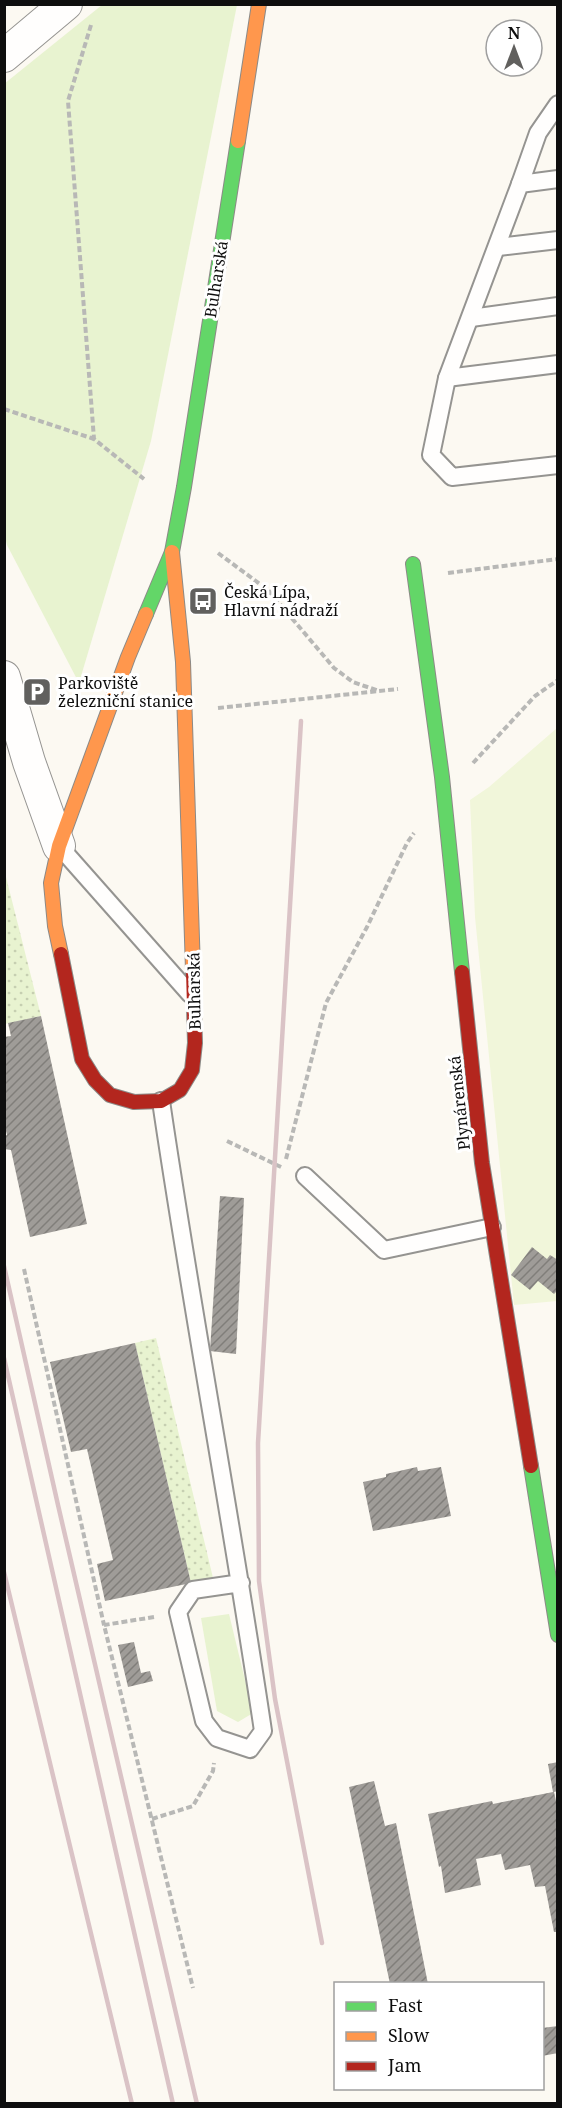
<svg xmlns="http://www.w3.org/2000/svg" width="562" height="2108" font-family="'Noto Serif',serif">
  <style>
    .grass { fill: url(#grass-dots) }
    .park { fill: #e8f3d0 }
    .pitch { fill: #f1f6da }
    .building { fill: url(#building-hatch) }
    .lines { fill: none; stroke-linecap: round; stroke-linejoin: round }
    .lane-casing { stroke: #959491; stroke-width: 20 }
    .street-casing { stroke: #959491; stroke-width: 34 }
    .fast-casing { stroke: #8c8a87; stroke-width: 16 }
    .slow-casing { stroke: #8c8a87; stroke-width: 16 }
    .jam-casing { stroke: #8c8a87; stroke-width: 16 }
    .path { stroke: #b8b8b6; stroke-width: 4; stroke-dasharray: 6 3; stroke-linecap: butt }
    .lane { stroke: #fffefd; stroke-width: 16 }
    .street { stroke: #fffefd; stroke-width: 32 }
    .fast { stroke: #63d668; stroke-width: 14 }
    .slow { stroke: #ff974d; stroke-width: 14 }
    .jam { stroke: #b3261e; stroke-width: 14 }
    .rail { stroke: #dac3c6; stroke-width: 4.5 }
    .labels { text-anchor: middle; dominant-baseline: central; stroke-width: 6; stroke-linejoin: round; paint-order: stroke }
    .street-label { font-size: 16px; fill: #0e0e0e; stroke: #fff }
    .poi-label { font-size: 16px; fill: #0e0e0e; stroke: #fff; text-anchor: start }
  </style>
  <defs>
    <pattern id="grass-dots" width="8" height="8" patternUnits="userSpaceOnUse" patternTransform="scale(1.5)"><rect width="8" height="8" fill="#e8f3d0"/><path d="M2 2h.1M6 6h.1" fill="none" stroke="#c6cfb1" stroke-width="1.8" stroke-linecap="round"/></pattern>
    <pattern id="building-hatch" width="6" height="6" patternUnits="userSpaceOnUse" patternTransform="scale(1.5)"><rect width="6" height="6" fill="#9f9c98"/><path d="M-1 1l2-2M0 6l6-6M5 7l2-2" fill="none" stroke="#807e7a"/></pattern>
  </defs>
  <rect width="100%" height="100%" fill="#fcf9f2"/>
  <g class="grass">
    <polygon points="4,869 41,1016 5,1024 4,1024"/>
    <polygon points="156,1338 213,1578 191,1583 135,1343"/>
  </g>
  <g class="park">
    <polygon points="102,5 237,5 151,441 79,683 7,545 5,537 4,84"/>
    <polygon points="229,1614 253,1713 238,1722 217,1711 201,1618"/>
  </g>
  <polygon class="pitch" points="557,728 557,1301 514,1305 475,917 470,800 489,787"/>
  <g class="building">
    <polygon points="41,1016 87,1224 30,1237 11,1150 4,1149 4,1136 7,1135 4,1123 4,1037 11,1036 8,1023"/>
    <polygon points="220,1196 244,1198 236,1354 210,1351"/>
    <polygon points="532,1247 547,1259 550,1255 558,1260 558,1290 554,1294 538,1281 530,1290 511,1275"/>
    <polygon points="135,1343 191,1583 105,1601 97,1564 113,1560 87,1449 71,1452 50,1362"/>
    <polygon points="417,1467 418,1471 441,1467 451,1516 373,1531 363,1482 386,1477 386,1474"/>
    <polygon points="134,1642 141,1673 150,1671 153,1681 128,1687 118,1645"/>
    <polygon points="558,1762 558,1791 554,1792 558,1810 558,1932 554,1932 545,1886 535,1887 530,1865 505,1870 501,1854 476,1859 481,1885 445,1893 441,1866 439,1867 428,1814 492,1801 493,1804 553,1792 548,1764"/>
    <polygon points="374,1781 385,1826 396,1823 428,1984 390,1984 349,1787"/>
    <polygon points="558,2026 558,2053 542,2056 542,2028"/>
  </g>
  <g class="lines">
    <g class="lane-casing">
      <g id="lane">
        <polyline points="558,179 520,184 447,378 558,364"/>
        <polyline points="520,184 538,133 558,104"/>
        <polyline points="498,247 558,240"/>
        <polyline points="471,318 558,306"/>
        <polyline points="447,378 431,455 452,477 558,465"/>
        <polyline points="59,846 190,994"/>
        <path d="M161,1101C192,1312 232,1521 263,1731L250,1749L217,1738L204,1721L178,1612L193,1590L241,1583"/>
        <polyline points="305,1176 384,1250 492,1227"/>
      </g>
    </g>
    <g class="street-casing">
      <g id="street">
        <polyline points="4,56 66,4"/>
        <polyline points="4,677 29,762 59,846"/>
      </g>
    </g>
    <g class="fast-casing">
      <g id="fast">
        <polyline points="413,564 442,777 462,972"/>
        <polyline points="146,614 172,552 184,487 238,141"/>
        <polyline points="531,1466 558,1635"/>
      </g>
    </g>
    <g class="slow-casing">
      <g id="slow">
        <polyline points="238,141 259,4"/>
        <polyline points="172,552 183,662 193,970"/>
        <polyline points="61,954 55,926 51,883 59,846 128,657 146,614"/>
      </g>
    </g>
    <g class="jam-casing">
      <g id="jam">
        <polyline points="61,954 82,1059 95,1080 110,1095 134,1102 161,1101 180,1090 192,1070 195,1043 193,970"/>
        <polyline points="462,972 482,1163 531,1466"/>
      </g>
    </g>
    <g class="path">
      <polyline points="91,25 68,101 94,439 144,479"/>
      <polyline points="4,409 94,439"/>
      <polyline points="218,553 268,590 334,668 353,682 379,691"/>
      <polyline points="448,573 558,559"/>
      <polyline points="218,708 398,689"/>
      <polyline points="473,763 535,696 558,680"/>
      <polyline points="227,1141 283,1168"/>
      <polyline points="286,1159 326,1003 367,927 407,843 414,833"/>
      <polyline points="24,1269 104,1625"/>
      <polyline points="154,1617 104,1625 193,1988"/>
      <polyline points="152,1819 193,1806 213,1771 214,1763"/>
    </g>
    <use href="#lane" class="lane"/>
    <use href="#street" class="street"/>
    <use href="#fast" class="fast"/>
    <use href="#slow" class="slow"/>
    <use href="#jam" class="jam"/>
    <g class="rail">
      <polyline points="301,721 258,1443 259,1581 275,1699 322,1943"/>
      <polyline points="4,1266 58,1505 197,2104"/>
      <polyline points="4,1358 173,2104"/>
      <polyline points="4,1572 132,2104"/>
    </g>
  </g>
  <defs>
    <g id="bus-square" transform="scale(1.5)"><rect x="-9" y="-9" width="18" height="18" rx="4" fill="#61605e" stroke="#fff"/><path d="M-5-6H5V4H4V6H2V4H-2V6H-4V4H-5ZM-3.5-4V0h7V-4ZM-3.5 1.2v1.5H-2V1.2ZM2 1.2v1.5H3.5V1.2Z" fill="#fff"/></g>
    <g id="parking-square" transform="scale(1.5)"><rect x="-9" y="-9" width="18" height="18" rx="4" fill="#61605e" stroke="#fff"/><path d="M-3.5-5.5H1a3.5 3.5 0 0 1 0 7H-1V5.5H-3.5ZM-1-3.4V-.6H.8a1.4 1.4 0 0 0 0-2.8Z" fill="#fff"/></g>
  </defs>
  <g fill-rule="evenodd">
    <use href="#bus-square" x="203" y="601"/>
    <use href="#parking-square" x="37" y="692"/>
  </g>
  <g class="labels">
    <g class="street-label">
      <text transform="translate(216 279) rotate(-81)">Bulharská</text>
      <text transform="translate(194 991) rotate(-91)">Bulharská</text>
      <text transform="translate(459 1103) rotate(-96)">Plynárenská</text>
    </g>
    <g class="poi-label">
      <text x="224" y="592">Česká Lípa,<tspan x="224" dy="18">Hlavní nádraží</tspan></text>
      <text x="58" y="683">Parkoviště<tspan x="58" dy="18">železniční stanice</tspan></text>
    </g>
  </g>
  <rect width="562" height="2108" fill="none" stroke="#0e0e0e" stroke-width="12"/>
  <rect x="334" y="1982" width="210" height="108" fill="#ffffff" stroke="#9f9f9f" stroke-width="1.5"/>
  <rect x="346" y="2002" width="30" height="9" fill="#63d668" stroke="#9f9f9f" stroke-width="1.5"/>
  <text x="388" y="2012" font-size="18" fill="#0e0e0e">Fast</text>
  <rect x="346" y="2032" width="30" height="9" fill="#ff974d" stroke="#9f9f9f" stroke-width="1.5"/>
  <text x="388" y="2042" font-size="18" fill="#0e0e0e">Slow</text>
  <rect x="346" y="2062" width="30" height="9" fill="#b3261e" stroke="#9f9f9f" stroke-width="1.5"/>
  <text x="388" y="2072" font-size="18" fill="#0e0e0e">Jam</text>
  <g transform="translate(514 48)"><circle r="28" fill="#ffffff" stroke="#9f9f9f" stroke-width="1.5"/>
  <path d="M0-4.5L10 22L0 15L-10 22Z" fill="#61605e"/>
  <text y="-9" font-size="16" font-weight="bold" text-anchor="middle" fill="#0e0e0e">N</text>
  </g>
</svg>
